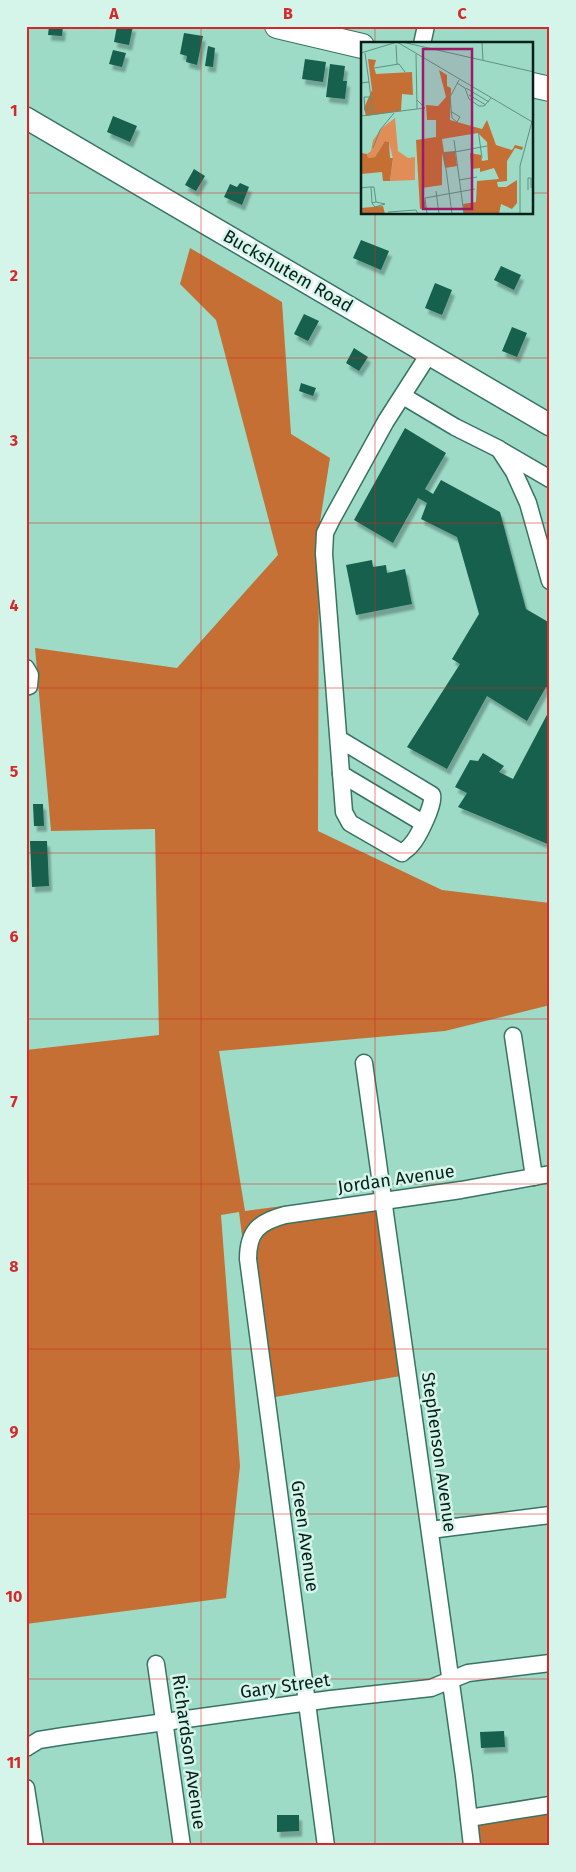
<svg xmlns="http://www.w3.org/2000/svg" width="576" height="1872" font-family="'Fira Sans',sans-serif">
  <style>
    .forest { fill: #c56f34 }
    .building { fill: #14614e; filter: url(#shadow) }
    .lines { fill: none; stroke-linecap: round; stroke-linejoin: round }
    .minor-casing { stroke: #387463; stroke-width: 19 }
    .major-casing { stroke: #387463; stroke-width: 24 }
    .highway-casing { stroke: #387463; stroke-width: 26 }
    .minor { stroke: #fff; stroke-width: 16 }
    .major { stroke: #fff; stroke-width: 21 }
    .highway { stroke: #fff; stroke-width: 24 }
    .grid { fill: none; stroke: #d62828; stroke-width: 1; stroke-opacity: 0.55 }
    .labels { text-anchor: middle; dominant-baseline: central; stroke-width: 5; stroke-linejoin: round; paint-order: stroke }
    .street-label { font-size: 18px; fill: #062019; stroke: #d6f5ea }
    .inset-road { fill: none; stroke: #619081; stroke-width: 1 }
    .view { fill: #a01966; fill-opacity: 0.15; stroke: #a01966; stroke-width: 2.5 }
    .inset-edge { fill: none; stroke: #062019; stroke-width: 2.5 }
    .neatline { fill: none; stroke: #d62828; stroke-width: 2 }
    .grid-label { font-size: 16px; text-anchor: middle; font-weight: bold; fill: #d62828 }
  </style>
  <defs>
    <filter id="shadow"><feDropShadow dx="3" dy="5.5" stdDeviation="1" flood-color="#0004"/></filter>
  </defs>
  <rect width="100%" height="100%" fill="#9ddbc7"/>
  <g class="forest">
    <polygon points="190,248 282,302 291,434 330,458 319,528 318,831 442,890 550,903 550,1005 445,1031 219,1051 245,1211 383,1193 407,1375 263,1399 239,1212 221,1215 240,1466 226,1598 26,1624 26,1050 159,1035 155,829 51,831 35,648 177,668 278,555 216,320 180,284"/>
    <polygon points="550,1811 550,1846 473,1846 470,1824"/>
  </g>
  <g class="building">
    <polygon points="49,26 63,26 62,36 48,35"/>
    <polygon points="117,26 133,26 129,45 114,42"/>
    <polygon points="184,33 203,36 197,65 186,62 187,56 180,54"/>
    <polygon points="208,46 215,48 213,67 205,66"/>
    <polygon points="113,50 126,53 122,67 109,64"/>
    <polygon points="305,59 326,62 323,82 302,79"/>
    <polygon points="330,64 345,66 343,81 347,81 345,99 326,97"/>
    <polygon points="113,116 137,126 130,142 107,132"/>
    <polygon points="194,169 205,176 196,191 185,185"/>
    <polygon points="240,183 249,187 242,205 224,197 230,184 237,187"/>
    <polygon points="361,240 389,251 381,270 353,258"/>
    <polygon points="501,266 521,275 514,290 494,280"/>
    <polygon points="435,283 452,290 442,315 425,308"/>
    <polygon points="304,314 319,321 308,341 294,334"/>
    <polygon points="512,327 527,333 517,357 502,351"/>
    <polygon points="354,348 368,357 359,371 346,363"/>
    <polygon points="301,383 316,388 313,396 299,391"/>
    <polygon points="405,428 446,453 425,489 433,494 441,480 500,512 526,609 550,623 550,689 546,687 527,721 487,696 447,769 407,747 460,664 452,659 479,614 457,537 421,519 427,503 418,498 393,543 354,520"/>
    <polygon points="372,560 373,567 386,565 387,573 405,569 412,604 356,615 346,565"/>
    <polygon points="550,709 550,845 458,807 467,793 455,787 470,760 478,761 483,753 504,766 499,772 513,779"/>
    <polygon points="33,804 43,804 44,826 34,826"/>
    <polygon points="30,841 47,841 49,886 32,887"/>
    <polygon points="504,1731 505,1747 481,1748 480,1732"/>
    <polygon points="277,1815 299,1815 299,1831 277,1832"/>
  </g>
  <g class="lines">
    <g class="minor-casing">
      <g id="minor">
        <polyline points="422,44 426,26"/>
        <polyline points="403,396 455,427 499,449 514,472 528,503 550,581"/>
        <polyline points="502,451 550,479"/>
        <polyline points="26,668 30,675 29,686 26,687"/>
        <path d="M339,739L432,795C435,803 418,838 411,845C409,848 405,850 402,853L350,823L344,812L324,554L325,533L332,519L386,421L429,354"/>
        <polyline points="341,774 423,823"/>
        <polyline points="513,1036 534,1177"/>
        <polyline points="364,1063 464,1776 472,1846"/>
        <polyline points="430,1530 550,1515"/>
        <polyline points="156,1664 182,1846"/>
        <polyline points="26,1748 39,1740 64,1736 331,1699 431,1688 468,1673 550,1663"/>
        <polyline points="26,1788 35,1846"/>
        <polyline points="469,1818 550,1805"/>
        <path d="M326,1846L248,1259C248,1231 259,1222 285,1215L461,1190L550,1174"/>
      </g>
    </g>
    <g class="major-casing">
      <polyline id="major" points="26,118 550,425"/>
    </g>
    <g class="highway-casing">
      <g id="highway">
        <polyline points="277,26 362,46"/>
        <polyline points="532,85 550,89"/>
      </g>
    </g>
    <use href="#minor" class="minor"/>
    <use href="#major" class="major"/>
    <use href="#highway" class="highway"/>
  </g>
  <path class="grid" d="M201,26V1846M375,26V44M26,193H362M532,193H550M375,214V1846M26,358H550M26,523H550M26,688H550M26,853H550M26,1019H550M26,1184H550M26,1349H550M26,1514H550M26,1679H550"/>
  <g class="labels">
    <g class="street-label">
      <text transform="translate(288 271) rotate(30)">Buckshutem Road</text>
      <text transform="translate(396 1179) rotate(-8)">Jordan Avenue</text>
      <text transform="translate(439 1452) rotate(82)">Stephenson Avenue</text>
      <text transform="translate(305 1536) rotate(82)">Green Avenue</text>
      <text transform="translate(285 1686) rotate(-8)">Gary Street</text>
      <text transform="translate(189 1752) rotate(82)">Richardson Avenue</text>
    </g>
  </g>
  <g transform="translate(361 42)">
    <rect width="172" height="172" fill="#9ddbc7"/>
    <path d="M34,76L37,109L47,116L54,115V138L29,139L32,117L28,100L24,99L14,115L7,116L6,112L10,109L12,98L21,86Z" fill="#e18d58"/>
    <path d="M7,17L15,18L13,25L15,32L51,30L52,53L41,52L40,69L5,74L3,66L11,48ZM78,28L86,33V44L90,46L89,78L121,87L126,78L135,103L151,108L154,103L162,105L161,108L154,106L146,119V139L136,140L137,145H145L156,138V161L151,167L140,162L138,172H103L102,162L115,160L116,139L138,137L133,126L119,130V126L110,127L109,111L120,113L121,119L127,118L126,100L117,91L81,97L83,110L94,109L96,124L84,126L81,111V143L61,146L65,166L59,167L55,98L75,95V78H66L65,63L77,64L85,55ZM24,99L28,100L29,116H32L29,139H22L21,130L0,132V111L6,112L7,116L14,115ZM22,164L24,172H0V166Z" fill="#c56f34"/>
    <path class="inset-road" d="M36,0L173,81M41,0L173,30M121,0L122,18M35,3L36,22M0,11L36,0M55,12L56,67M13,26L38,22L44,30M8,40L12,73M0,41L8,40L4,11M96,41L104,46L108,57L118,64H123L130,56M105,46L128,60M108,53L125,63M10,55H3L4,68L11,67M91,70L99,75L96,80L91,76L89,55L98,38M0,74L64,66L56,58M117,87L121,116M93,98L103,172M12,106L19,88L33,71M98,138L116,135M0,146L8,145H13L15,160L11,161L10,145M167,148V136H170V146M75,149L78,172M11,161L14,165L24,162L15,160M27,170L55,168L57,172M66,172L64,156L114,147M91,172L83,112L126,104M159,172V124L173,72"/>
    <path class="view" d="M62,7H111V167H62Z"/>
    <rect width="172" height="172" class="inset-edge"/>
  </g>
  <rect width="576" height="1872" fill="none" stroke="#d6f5ea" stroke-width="55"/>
  <rect x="28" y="28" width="520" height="1816" class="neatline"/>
  <g class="grid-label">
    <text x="114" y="19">A</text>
    <text x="288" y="19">B</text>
    <text x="462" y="19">C</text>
    <text x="14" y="116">1</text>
    <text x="14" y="281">2</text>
    <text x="14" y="446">3</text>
    <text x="14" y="611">4</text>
    <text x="14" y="777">5</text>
    <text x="14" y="942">6</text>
    <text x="14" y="1107">7</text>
    <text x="14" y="1272">8</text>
    <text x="14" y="1437">9</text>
    <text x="14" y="1602">10</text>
    <text x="14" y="1768">11</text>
  </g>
</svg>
